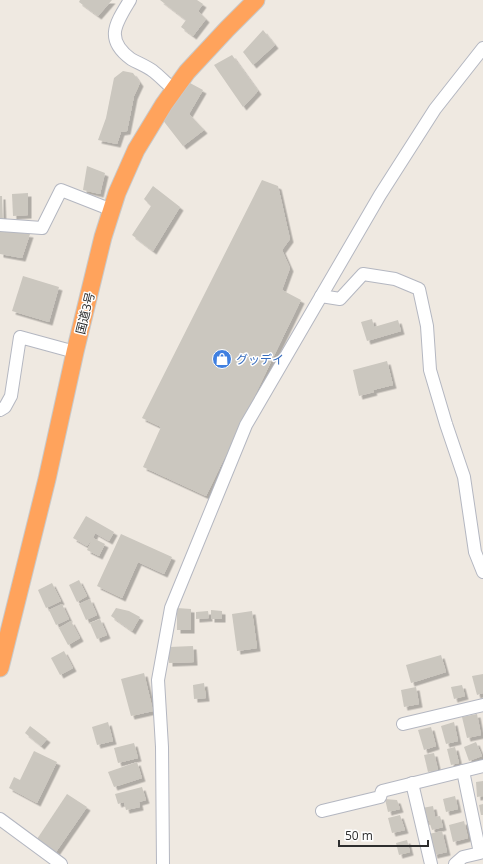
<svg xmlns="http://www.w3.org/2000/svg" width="483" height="864" font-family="'Open Sans','Noto Sans JP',sans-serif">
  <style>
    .building { fill: #cbc7bf; filter: url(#shadow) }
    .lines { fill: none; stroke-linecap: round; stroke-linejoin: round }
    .minor-casing { stroke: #b4b7c1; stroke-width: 14 }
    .highway-casing { stroke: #c9c9c9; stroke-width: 19 }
    .minor { stroke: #fff; stroke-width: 12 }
    .highway { stroke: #ffa35c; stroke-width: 17 }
    .labels { text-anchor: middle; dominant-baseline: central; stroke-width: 3; stroke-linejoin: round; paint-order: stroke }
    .street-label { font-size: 12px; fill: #2e2e2e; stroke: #fff }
    .shop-label { font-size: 12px; fill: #366cbe; stroke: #fff; text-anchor: start }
  </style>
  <defs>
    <filter id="shadow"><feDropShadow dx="3.5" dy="3.5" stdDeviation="0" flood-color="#0004"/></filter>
  </defs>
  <rect width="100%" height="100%" fill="#efe9e1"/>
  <g class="building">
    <polygon points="80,0 112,0 98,16 79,2"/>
    <polygon points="160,0 197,0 203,4 198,11 206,19 193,36 181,27 186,20"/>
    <polygon points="263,30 275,45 253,65 243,52"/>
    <polygon points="232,55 258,91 243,107 214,65"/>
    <polygon points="123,71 133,73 140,83 134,96 127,131 121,132 117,144 98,140 106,118 114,78"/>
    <polygon points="190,83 203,90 189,114 204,130 183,146 162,119"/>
    <polygon points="87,166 105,173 100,194 83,190"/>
    <polygon points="262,180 278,186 290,239 282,250 290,268 282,290 301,300 206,496 143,467 161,427 142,418"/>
    <polygon points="153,186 180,207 153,251 132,235 151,206 144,199"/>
    <polygon points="28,193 28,215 13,216 12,194"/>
    <polygon points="0,196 2,196 3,221 0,222"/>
    <polygon points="0,230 30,234 22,258 0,254"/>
    <polygon points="23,276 59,287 49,322 12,311"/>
    <polygon points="372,319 374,327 398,320 401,331 367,341 361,322"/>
    <polygon points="387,361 393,385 373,390 374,392 359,396 353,370"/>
    <polygon points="86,516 114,532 109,541 95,533 93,538 87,546 73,538"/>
    <polygon points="121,534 172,557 164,574 138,562 122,598 97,586"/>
    <polygon points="93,538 105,544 99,556 87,550"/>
    <polygon points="79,580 87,596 77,602 69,585"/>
    <polygon points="52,583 61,601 46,608 38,590"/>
    <polygon points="90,599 97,615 86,620 79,604"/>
    <polygon points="62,604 69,619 56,625 49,610"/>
    <polygon points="116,608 129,611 140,617 132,631 111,616"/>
    <polygon points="177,608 191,609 191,630 177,630"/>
    <polygon points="211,610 222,611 222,619 211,619"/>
    <polygon points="208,611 209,618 196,619 196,612"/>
    <polygon points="252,611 257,648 237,651 232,614"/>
    <polygon points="100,619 107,635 97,639 90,623"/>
    <polygon points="71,621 80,638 68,645 59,628"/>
    <polygon points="193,646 194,662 169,663 169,647"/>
    <polygon points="64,651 73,668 60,675 51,658"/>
    <polygon points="441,655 446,672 411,683 406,665"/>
    <polygon points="144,673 153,711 131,716 121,679"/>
    <polygon points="483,674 483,693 477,695 472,676"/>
    <polygon points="204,683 206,698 194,699 193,685"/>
    <polygon points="462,685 465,696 454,699 451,687"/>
    <polygon points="416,687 419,704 404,707 401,690"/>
    <polygon points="477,714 481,735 467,738 462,717"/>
    <polygon points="108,722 113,741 97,745 92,727"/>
    <polygon points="454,722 458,741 446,744 441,726"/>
    <polygon points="30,726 47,739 41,746 25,733"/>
    <polygon points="431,727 436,746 424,750 418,730"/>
    <polygon points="476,742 482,756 469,761 464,747"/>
    <polygon points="134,743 138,758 118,763 114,748"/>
    <polygon points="455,747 459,763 451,765 447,749"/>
    <polygon points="34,751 57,762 37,803 9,788 14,777 20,780"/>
    <polygon points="434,753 438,770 428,772 424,755"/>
    <polygon points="137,762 142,778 114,787 108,772"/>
    <polygon points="483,781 483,796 477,797 476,782"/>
    <polygon points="142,787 146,800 139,802 140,807 126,810 124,802 118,804 115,794"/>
    <polygon points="67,794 87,807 56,852 37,839"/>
    <polygon points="455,796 458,809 446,812 443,799"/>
    <polygon points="385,799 397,800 400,809 388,812"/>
    <polygon points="483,804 483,815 481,815 479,805"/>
    <polygon points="433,806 435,817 440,816 443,827 432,830 429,821 425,821 422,808"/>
    <polygon points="400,815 405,830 392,833 388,818"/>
    <polygon points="464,821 468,838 453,842 449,825"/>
    <polygon points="442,831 447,852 434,855 429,834"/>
    <polygon points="407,840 410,852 399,855 396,843"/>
  </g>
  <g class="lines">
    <g class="minor-casing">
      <g id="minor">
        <path d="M130,0C116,23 104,39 131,59C138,63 146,66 153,71C161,77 166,84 174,89"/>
        <polyline points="0,225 42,228 61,190 112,210"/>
        <polyline points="321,296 340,299 363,274 395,279 419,289 427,326 430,370 446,424 464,477 475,552 483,572"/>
        <polyline points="0,410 5,407 11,396 20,337 75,352"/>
        <polyline points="403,724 483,705"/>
        <polyline points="412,783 431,864"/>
        <polyline points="322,811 380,797 382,791 483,766"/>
        <polyline points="0,819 61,864"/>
        <polyline points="163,864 162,747 158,680 171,608 246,425 380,195 435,109 483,48"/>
        <polyline points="455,864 463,857 480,853 463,771"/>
      </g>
    </g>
    <g class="highway-casing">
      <polyline id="highway" points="0,668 47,479 75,352 103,237 117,193 136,150 164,104 187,72 227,29 256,0"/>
    </g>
    <use href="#minor" class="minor"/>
    <use href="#highway" class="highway"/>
  </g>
  <defs>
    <g id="shop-disc" transform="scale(1)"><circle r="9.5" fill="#3f7fe0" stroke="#fff"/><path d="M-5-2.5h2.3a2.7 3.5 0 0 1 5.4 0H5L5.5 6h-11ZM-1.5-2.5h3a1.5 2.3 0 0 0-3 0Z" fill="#fff"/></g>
  </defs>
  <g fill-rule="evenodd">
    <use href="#shop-disc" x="222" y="359"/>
  </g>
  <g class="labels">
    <g class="street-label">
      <text transform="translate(85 313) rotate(-76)">国道3号</text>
    </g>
    <g class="shop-label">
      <text x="236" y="359">グッデイ</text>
    </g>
  </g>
  <path d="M339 840v6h89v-6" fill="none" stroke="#2e2e2e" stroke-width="2"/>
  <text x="345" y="840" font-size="12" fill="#2e2e2e" stroke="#ffffff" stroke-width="3" paint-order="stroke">50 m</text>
</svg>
